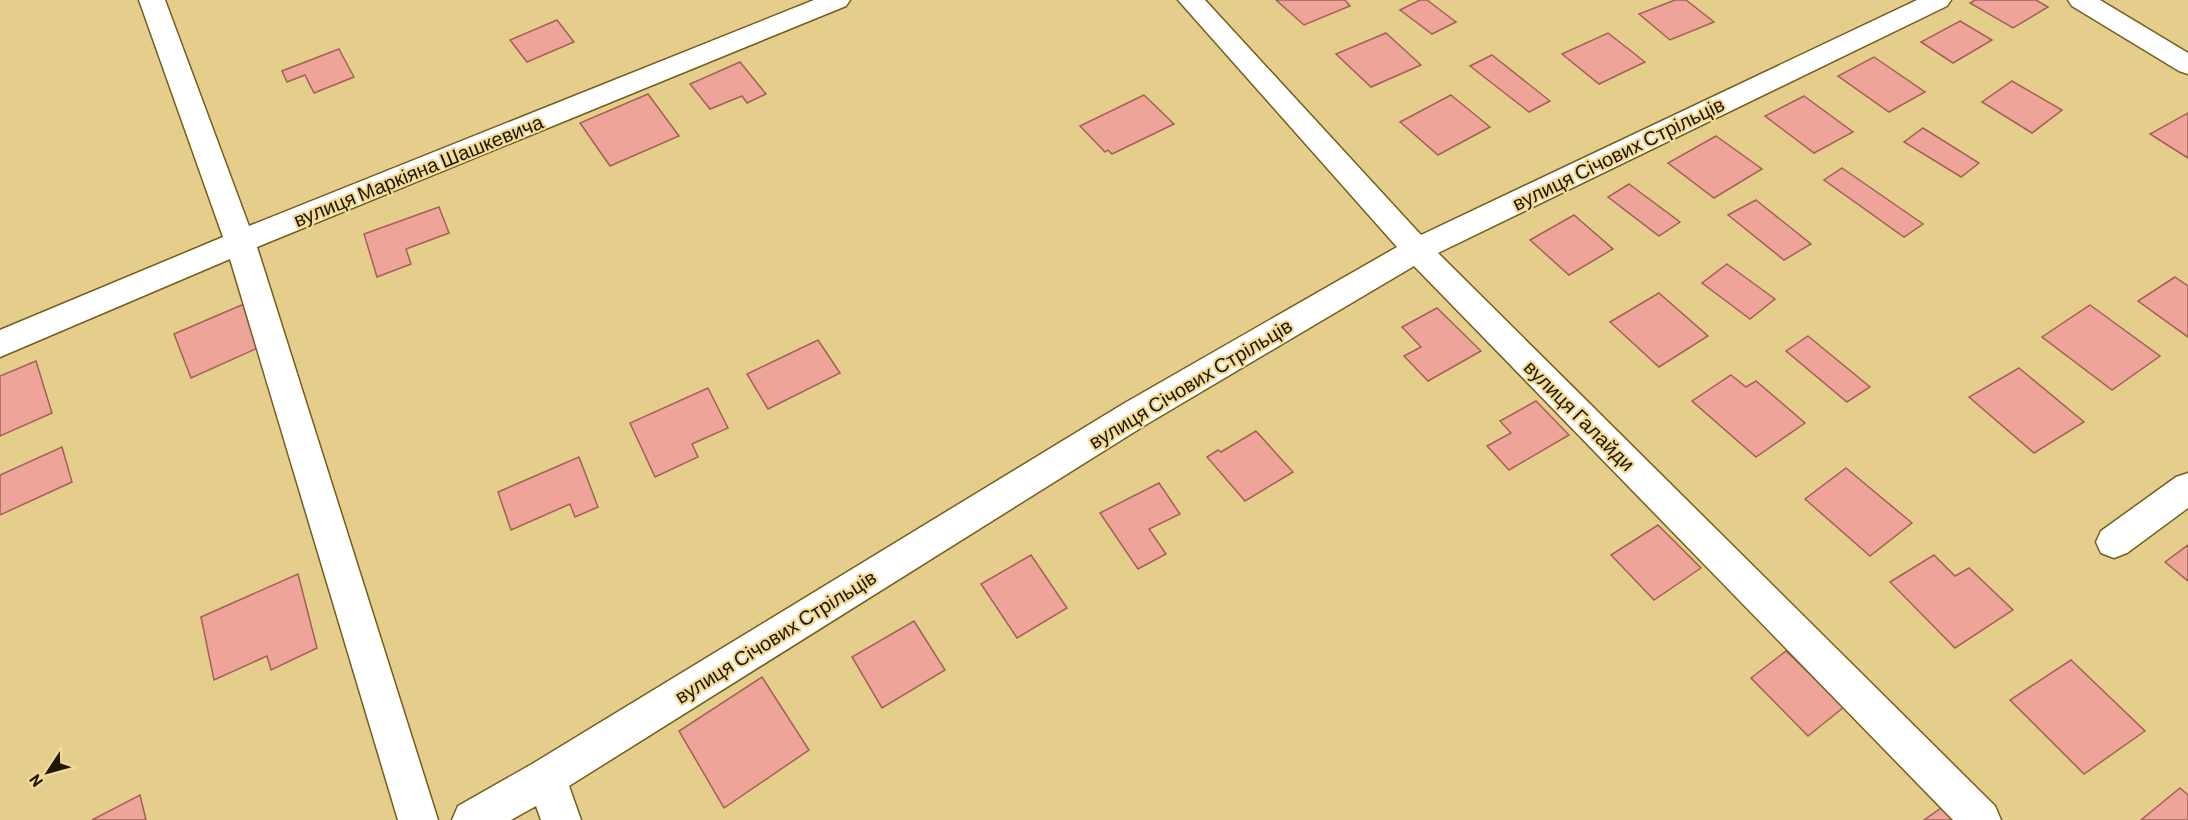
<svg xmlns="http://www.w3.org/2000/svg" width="2188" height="820" font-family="Barlow,sans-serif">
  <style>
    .building { fill: #eea498; stroke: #a26156; stroke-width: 1.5 }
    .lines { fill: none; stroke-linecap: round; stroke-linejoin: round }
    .minor-casing { stroke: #745e1b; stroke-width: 3 }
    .minor { fill: #fff; fill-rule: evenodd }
    .labels { text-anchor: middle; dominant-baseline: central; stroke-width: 4.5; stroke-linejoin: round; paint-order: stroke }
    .street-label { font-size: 20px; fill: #201700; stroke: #f2da98 }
  </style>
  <rect width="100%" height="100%" fill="#e5cd8c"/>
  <g class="building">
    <polygon points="1276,0 1345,0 1350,6 1304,25"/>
    <polygon points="1420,0 1427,0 1456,22 1432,34 1400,10"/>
    <polygon points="1675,0 1686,0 1714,22 1670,40 1639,14"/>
    <polygon points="1975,0 2036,0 2048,7 2013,28 1970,3"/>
    <polygon points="557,20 574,42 527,62 510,40"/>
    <polygon points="1960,21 1992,40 1953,63 1921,42"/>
    <polygon points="1386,33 1421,65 1371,87 1336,54"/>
    <polygon points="1608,33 1645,62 1599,84 1562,54"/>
    <polygon points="339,49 354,77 314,93 305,75 287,82 282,71"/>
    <polygon points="1492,55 1550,101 1529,112 1470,66"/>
    <polygon points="1874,57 1925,92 1889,112 1838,76"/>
    <polygon points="740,62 766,94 747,103 742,96 710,109 690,84"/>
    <polygon points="2012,81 2062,110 2032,133 1982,102"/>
    <polygon points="648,94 679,136 610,166 580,123"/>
    <polygon points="1144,95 1174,124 1112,154 1108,150 1105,152 1080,126"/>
    <polygon points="1451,95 1490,127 1438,155 1400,122"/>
    <polygon points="1804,96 1853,132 1814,153 1765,116"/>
    <polygon points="2188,113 2188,158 2150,134"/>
    <polygon points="1923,128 1979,163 1961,177 1904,142"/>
    <polygon points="1716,136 1762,169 1714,198 1668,163"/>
    <polygon points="1842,168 1923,224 1904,237 1824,180"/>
    <polygon points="1629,184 1680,222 1659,236 1608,197"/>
    <polygon points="1756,200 1811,244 1784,260 1728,215"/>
    <polygon points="439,207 449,233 406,249 411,264 377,277 364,234"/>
    <polygon points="1574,215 1613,249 1569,275 1530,240"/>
    <polygon points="1727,264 1775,299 1750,319 1702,283"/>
    <polygon points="2175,277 2188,286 2188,337 2138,301"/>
    <polygon points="1659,293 1708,336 1659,367 1610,322"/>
    <polygon points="244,304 262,346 191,378 174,334"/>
    <polygon points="2090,305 2160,356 2112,390 2042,337"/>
    <polygon points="1437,308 1481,351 1428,381 1404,356 1421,347 1402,327"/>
    <polygon points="1808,336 1870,387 1847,402 1786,351"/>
    <polygon points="818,340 840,373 768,409 747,374"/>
    <polygon points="36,361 52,413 0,436 0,376"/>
    <polygon points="2019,368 2084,422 2034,453 1969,397"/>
    <polygon points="1731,375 1746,387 1756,381 1805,423 1756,457 1692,401"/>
    <polygon points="708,388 728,428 692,444 698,457 655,477 630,423"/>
    <polygon points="1536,401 1569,435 1509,470 1487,446 1511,433 1500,421"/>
    <polygon points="1256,431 1293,472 1245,501 1207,457 1218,450 1221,452"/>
    <polygon points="62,447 72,482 0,515 0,475"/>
    <polygon points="579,457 598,507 575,517 570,504 511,530 498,492"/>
    <polygon points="1846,468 1912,523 1870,556 1805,499"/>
    <polygon points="1159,483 1180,514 1149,529 1166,554 1138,569 1100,513"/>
    <polygon points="1658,525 1701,568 1654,600 1611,555"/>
    <polygon points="2188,545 2188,581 2165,562"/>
    <polygon points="1031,555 1067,608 1017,638 981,584"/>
    <polygon points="1934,555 1955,576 1969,568 2013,610 1955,648 1890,582"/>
    <polygon points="298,574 317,648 271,670 267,656 214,680 201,617"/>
    <polygon points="914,621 945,670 882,708 852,657"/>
    <polygon points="1786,651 1844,707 1808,736 1751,678"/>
    <polygon points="2071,660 2145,731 2084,774 2010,700"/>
    <polygon points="762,677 809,750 724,808 679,731"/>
    <polygon points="2180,788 2188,795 2188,820 2141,820"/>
    <polygon points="140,795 146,820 92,820"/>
    <polygon points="1944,806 1957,820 1924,820"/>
  </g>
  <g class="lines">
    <g class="minor-casing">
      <g id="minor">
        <polygon points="139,0 165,0 249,226 814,0 850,0 846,6 257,247 438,820 398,820 230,259 0,357 0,330 223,237"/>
        <polygon points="1178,0 1205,0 1421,235 1917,0 1951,0 1947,6 1438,253 1995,806 2001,820 1953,820 1414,266 1147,424 569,786 581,820 541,820 536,806 511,820 452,820 458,806 532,764 1123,404 1397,247"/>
        <polygon points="2068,0 2100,0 2188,53 2188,74 2179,71 2072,6"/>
        <polygon points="2188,473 2188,508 2127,553 2114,558 2101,553 2096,542 2101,531 2176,477"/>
      </g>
    </g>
    <use href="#minor" class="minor"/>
  </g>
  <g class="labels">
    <g class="street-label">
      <text transform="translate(1618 153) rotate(-26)">вулиця Січових Стрільців</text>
      <text transform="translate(418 170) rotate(-22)">вулиця Маркіяна Шашкевича</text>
      <text transform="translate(1190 383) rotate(-31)">вулиця Січових Стрільців</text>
      <text transform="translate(1580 415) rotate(45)">вулиця Галайди</text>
      <text transform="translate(775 636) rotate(-32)">вулиця Січових Стрільців</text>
    </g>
  </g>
  <g transform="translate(48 772) rotate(234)" stroke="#f2da98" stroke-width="4.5" paint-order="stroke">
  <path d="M0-4.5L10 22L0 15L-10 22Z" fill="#201700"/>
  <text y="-9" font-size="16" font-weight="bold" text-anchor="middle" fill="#201700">N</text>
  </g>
</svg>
